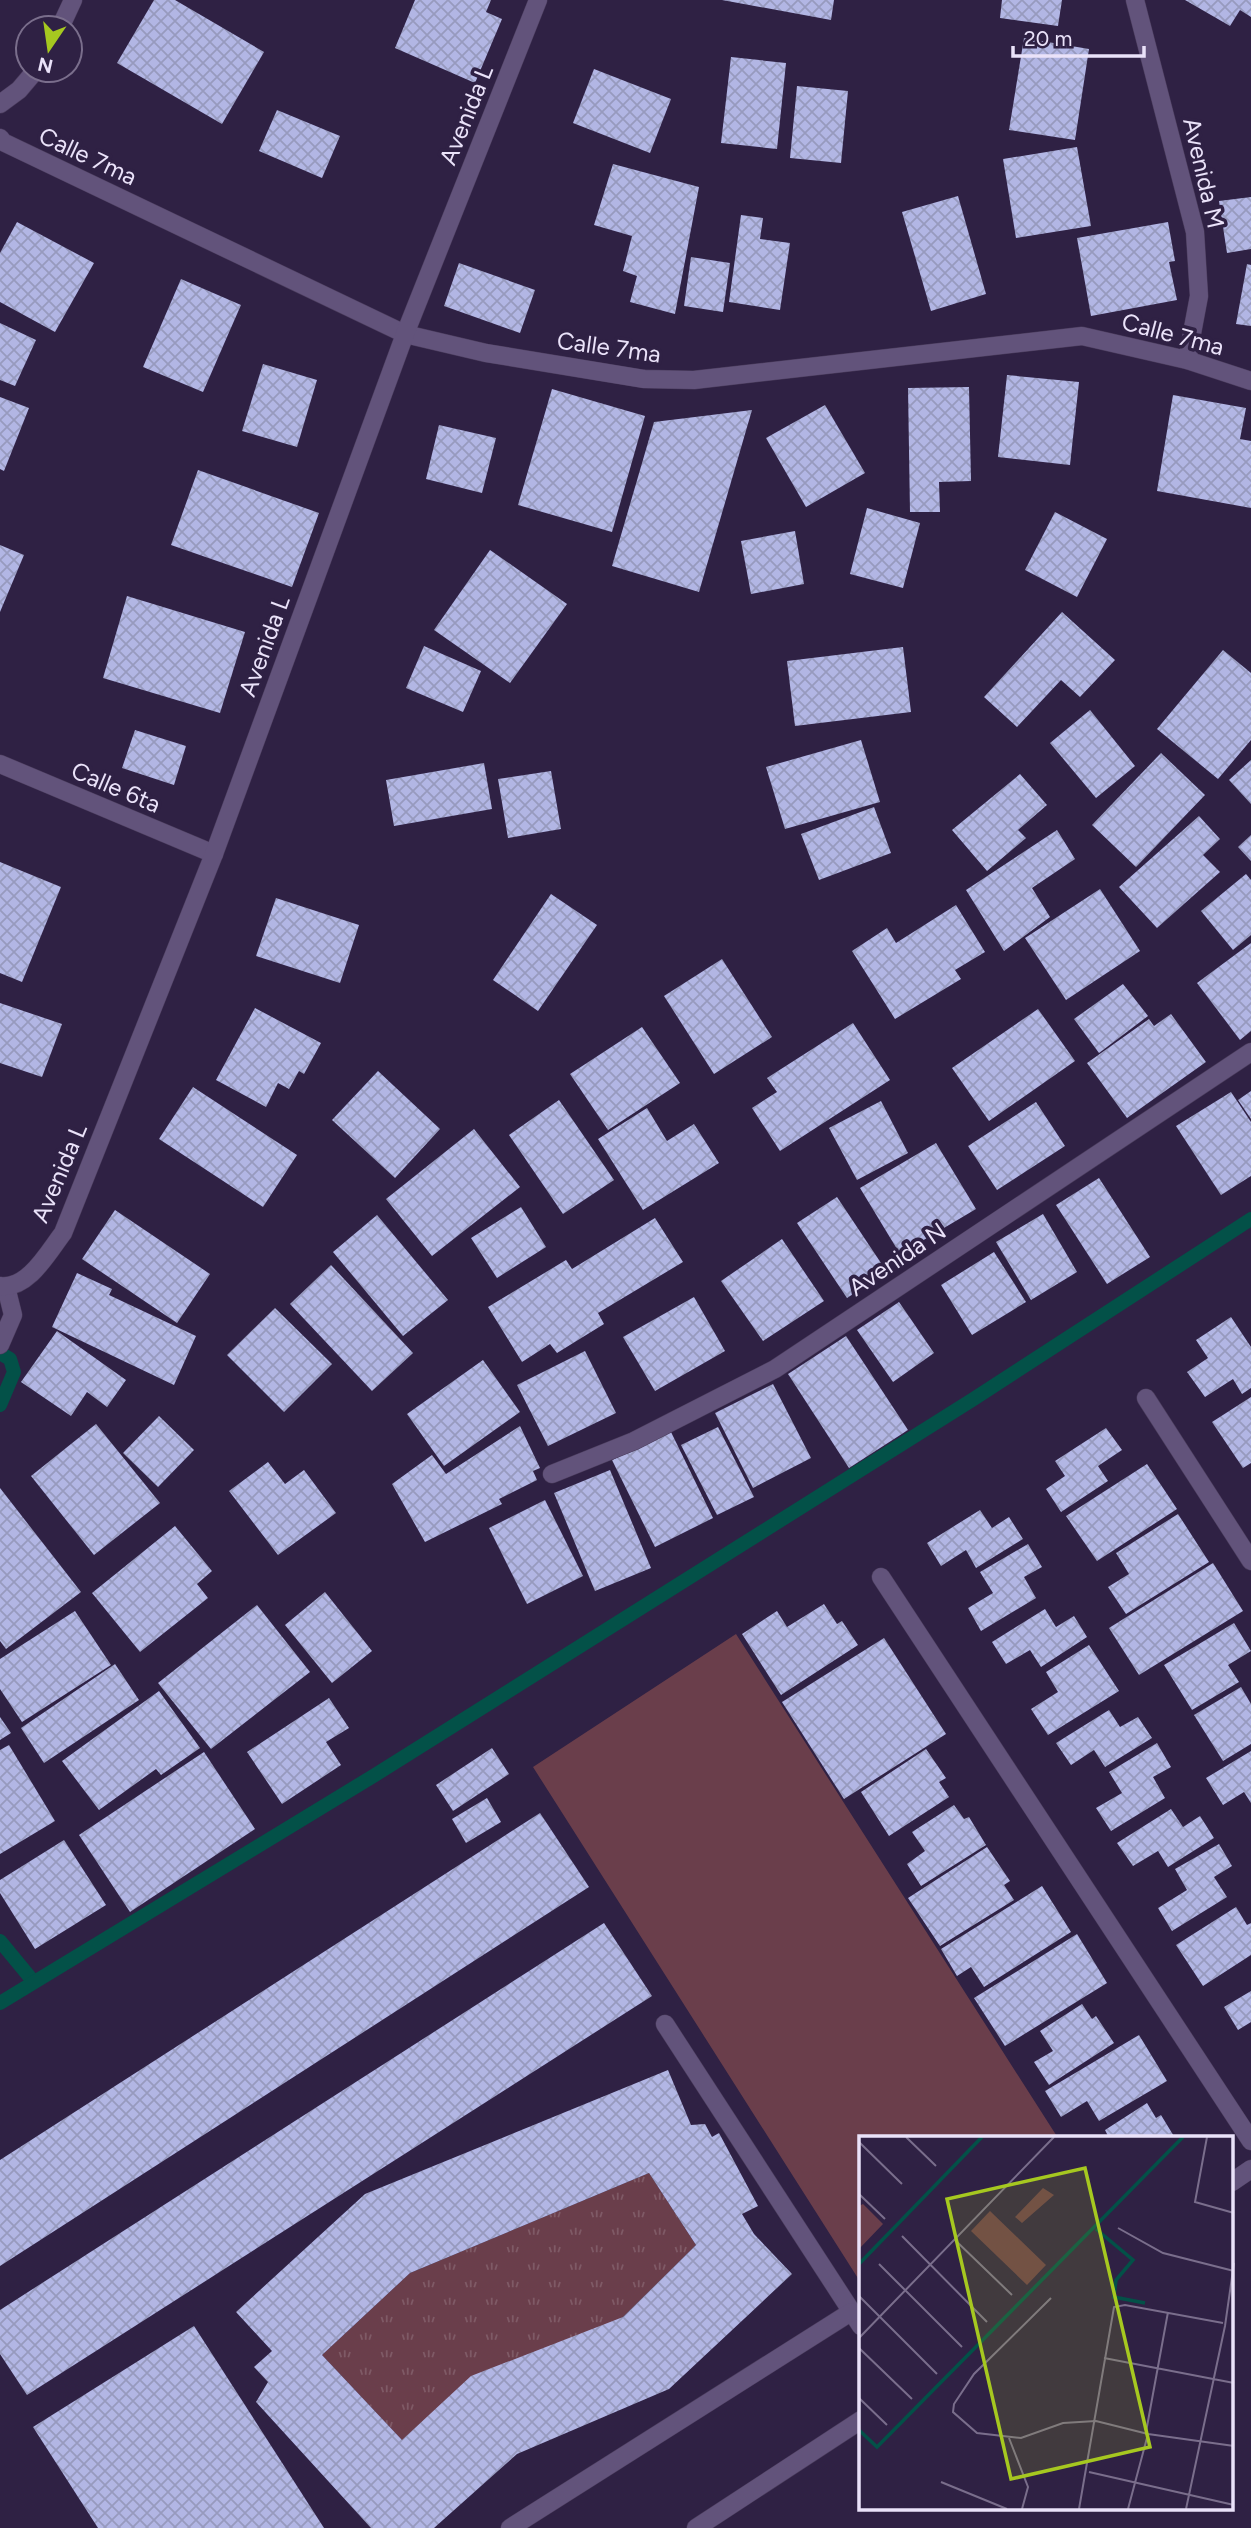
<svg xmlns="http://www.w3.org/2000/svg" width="1251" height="2528" font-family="Figtree,sans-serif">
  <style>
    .green { fill: #6a3e4b }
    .park { fill: url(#park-tufts) }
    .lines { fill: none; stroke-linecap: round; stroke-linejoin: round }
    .stream { stroke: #035148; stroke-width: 14 }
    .building { fill: url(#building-cross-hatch); fill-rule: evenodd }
    .lane-casing { stroke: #4a3c5c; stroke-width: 19 }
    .street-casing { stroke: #4a3c5c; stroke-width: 19 }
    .lane { stroke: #62537b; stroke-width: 18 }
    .street { stroke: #62537b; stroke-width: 18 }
    .labels { text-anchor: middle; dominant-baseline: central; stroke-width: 7; stroke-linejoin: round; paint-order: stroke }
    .street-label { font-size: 24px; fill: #eae2f9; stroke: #2f2144 }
    .inset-river { fill: none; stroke: #035148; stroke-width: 3.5 }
    .inset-road { fill: none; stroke: #7a6e8c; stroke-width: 2 }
    .view { fill: #a6c820; fill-opacity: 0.15; stroke: #a6c820; stroke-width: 3.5 }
    .inset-edge { fill: none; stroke: #eae2f9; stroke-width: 3.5 }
  </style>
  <defs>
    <pattern id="park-tufts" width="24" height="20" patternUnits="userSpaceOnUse" patternTransform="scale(1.75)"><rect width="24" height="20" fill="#6a3e4b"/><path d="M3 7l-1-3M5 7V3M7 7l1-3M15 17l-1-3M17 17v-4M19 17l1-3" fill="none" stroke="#7f5a66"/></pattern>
    <pattern id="building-cross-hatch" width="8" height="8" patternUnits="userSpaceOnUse" patternTransform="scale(1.75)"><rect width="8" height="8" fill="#b2b6e4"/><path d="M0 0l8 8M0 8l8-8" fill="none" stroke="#979abe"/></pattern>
  </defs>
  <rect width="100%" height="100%" fill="#2f2144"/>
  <polygon class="green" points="736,1634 1058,2138 861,2138 861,2283 533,1767"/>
  <polygon class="park" points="649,2173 696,2245 623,2317 402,2440 322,2355 410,2273"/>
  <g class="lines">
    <g class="stream">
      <polyline points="0,1353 10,1359 14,1372 0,1405"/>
      <polyline points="0,1941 33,1981"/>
      <polyline points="0,2003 375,1775 972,1400 1251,1219"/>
    </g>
  </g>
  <g class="building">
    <polygon points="154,0 175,0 264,52 222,124 117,63"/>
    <polygon points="415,0 491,0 486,12 502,19 475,83 395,48"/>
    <polygon points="722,0 834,0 831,20"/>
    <polygon points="1002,0 1062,0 1058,26 1000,18"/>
    <polygon points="1185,0 1251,0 1251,17 1240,10 1230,26"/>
    <polygon points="1024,38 1089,49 1075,140 1009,130"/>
    <polygon points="731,57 786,63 777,149 721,143"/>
    <polygon points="594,69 671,99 650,153 573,123"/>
    <polygon points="797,86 848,91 841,163 790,158"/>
    <polygon points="277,110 340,136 322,178 259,151"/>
    <polygon points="1077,147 1091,226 1016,238 1003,159"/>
    <polygon points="613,164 699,187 675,314 630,302 637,276 623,271 632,236 594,225"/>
    <polygon points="958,196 986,294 931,311 902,212"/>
    <polygon points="1251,197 1251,249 1227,253 1219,201"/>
    <polygon points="741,215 763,218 760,239 790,243 780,310 729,302"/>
    <polygon points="17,222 94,263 55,332 0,302 0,253"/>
    <polygon points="1168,222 1175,261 1169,262 1177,300 1091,316 1077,238"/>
    <polygon points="691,257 730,263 723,312 684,306"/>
    <polygon points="459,263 535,290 520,333 444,306"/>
    <polygon points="1247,264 1251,265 1251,326 1236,324"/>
    <polygon points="181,279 241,305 203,392 143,367"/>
    <polygon points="0,323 36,340 15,386 0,380"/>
    <polygon points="263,364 317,380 297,447 242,431"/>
    <polygon points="1007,375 1079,382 1070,465 998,457"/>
    <polygon points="969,387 971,481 939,482 940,512 910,512 908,388"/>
    <polygon points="552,389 645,416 612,532 518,505"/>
    <polygon points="1173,395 1246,408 1240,439 1251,441 1251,508 1157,491"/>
    <polygon points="0,397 29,408 4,471 0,469"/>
    <polygon points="825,405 865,473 806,507 766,438"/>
    <polygon points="752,410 699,592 612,566 654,422"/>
    <polygon points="439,425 496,438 482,493 426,479"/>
    <polygon points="198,470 319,513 292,587 171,545"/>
    <polygon points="867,508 920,523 903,588 850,574"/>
    <polygon points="1055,512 1107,539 1077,597 1025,570"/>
    <polygon points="795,531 804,584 751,594 741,541"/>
    <polygon points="0,545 24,555 0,612"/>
    <polygon points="490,550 567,604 510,683 434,630"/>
    <polygon points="127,596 245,632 220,713 103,678"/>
    <polygon points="1062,612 1115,660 1080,697 1061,680 1017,727 984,697"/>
    <polygon points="424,646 481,671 463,712 406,688"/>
    <polygon points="903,647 911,712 795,726 787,661"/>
    <polygon points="1223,650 1251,673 1251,740 1218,779 1157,729"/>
    <polygon points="1090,710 1135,766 1096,798 1050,743"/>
    <polygon points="135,730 186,746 174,785 122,768"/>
    <polygon points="861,740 880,802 785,829 766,767"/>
    <polygon points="1161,753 1205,795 1136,867 1092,825"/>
    <polygon points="1251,760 1251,804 1229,780"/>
    <polygon points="484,763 492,809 394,826 386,780"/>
    <polygon points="551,771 561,829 508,838 498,779"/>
    <polygon points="1020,774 1047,805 1018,830 1026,838 987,871 952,830"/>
    <polygon points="874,807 891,853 819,880 801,834"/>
    <polygon points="1199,816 1220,839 1203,855 1220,872 1157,928 1119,887"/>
    <polygon points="1057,830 1075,859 1032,888 1050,917 1004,951 966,890"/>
    <polygon points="1251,835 1251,861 1238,847"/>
    <polygon points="0,862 61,887 22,982 0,973"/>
    <polygon points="1246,874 1251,880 1251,935 1233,950 1201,911"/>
    <polygon points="1100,889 1140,951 1066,1000 1025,938"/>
    <polygon points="551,894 597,925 538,1011 493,980"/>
    <polygon points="276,898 359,925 340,983 256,956"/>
    <polygon points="956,905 985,952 955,970 961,979 895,1019 852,951 887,928 896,943"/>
    <polygon points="1251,943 1251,1031 1240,1040 1197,983"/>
    <polygon points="722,959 772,1037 714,1074 664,996"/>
    <polygon points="1123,984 1148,1016 1099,1053 1074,1019"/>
    <polygon points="0,1003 62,1024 42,1077 0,1063"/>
    <polygon points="255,1008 321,1043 304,1074 299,1071 289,1089 278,1083 266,1107 216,1080"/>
    <polygon points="1038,1009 1075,1061 989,1121 952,1068"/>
    <polygon points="1171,1014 1206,1062 1127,1118 1087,1063 1149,1019 1154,1026"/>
    <polygon points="853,1023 890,1080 780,1151 752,1108 777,1092 767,1078"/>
    <polygon points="642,1027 680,1083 608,1130 570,1074"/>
    <polygon points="378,1071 440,1129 395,1178 332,1120"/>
    <polygon points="193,1087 297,1155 263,1207 159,1139"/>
    <polygon points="1251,1091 1251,1119 1238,1100"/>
    <polygon points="1231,1092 1251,1122 1251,1176 1221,1195 1176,1126"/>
    <polygon points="559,1100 614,1180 563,1214 509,1135"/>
    <polygon points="881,1101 908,1153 857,1180 829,1128"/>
    <polygon points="1036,1102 1065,1146 997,1190 968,1146"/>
    <polygon points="647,1108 667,1141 694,1124 719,1163 643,1210 598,1139"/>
    <polygon points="474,1129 520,1187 432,1256 386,1199"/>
    <polygon points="936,1143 976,1209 900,1254 860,1188"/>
    <polygon points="1099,1178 1150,1257 1107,1284 1056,1205"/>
    <polygon points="837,1197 887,1272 847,1298 797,1223"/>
    <polygon points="521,1207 546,1247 497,1278 471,1238"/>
    <polygon points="115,1210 210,1274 177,1323 82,1259"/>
    <polygon points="1043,1214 1077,1272 1031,1300 996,1242"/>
    <polygon points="377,1215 448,1300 403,1336 333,1252"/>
    <polygon points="655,1218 683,1262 598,1313 604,1324 557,1353 550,1344 522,1362 488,1307 566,1260 572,1269"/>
    <polygon points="782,1239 824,1301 763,1341 721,1281"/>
    <polygon points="994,1252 1026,1302 972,1335 941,1285"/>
    <polygon points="331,1265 413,1353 372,1391 290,1304"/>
    <polygon points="77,1273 112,1289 109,1295 196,1336 174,1385 52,1327"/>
    <polygon points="694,1297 725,1351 655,1391 623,1337"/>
    <polygon points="899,1302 934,1353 893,1382 857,1330"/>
    <polygon points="275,1308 332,1364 284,1412 227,1355"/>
    <polygon points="1231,1317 1251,1347 1251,1388 1242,1394 1233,1379 1205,1397 1187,1372 1208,1358 1196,1340"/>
    <polygon points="57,1331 126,1380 107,1407 87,1392 71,1416 21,1382"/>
    <polygon points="846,1336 908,1430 849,1468 788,1374"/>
    <polygon points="585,1351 616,1413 548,1446 517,1385"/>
    <polygon points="483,1360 520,1412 444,1466 407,1414"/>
    <polygon points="773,1384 811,1458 753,1488 715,1413"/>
    <polygon points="1251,1397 1251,1463 1243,1468 1212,1422"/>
    <polygon points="159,1416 194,1450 158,1487 123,1453"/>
    <polygon points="96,1424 160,1503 94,1555 31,1476"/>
    <polygon points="520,1426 540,1468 533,1471 537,1480 499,1499 502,1504 425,1542 392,1484 432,1455 446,1474"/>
    <polygon points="718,1427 754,1497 717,1515 681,1445"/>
    <polygon points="1106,1428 1122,1450 1098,1466 1108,1481 1061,1512 1046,1489 1065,1476 1055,1461"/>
    <polygon points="671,1432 713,1518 655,1547 612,1460"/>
    <polygon points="268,1462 285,1484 304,1470 336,1513 278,1555 229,1491"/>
    <polygon points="1147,1464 1177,1509 1097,1561 1066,1516"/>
    <polygon points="610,1470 651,1568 595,1591 554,1493"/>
    <polygon points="0,1488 81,1592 6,1649 0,1641"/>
    <polygon points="545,1500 583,1576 527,1604 489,1528"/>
    <polygon points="980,1510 992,1528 1009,1517 1023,1539 976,1568 966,1550 941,1566 927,1543"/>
    <polygon points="1178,1514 1209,1562 1126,1614 1108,1587 1129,1574 1116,1553"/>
    <polygon points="175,1526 212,1571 197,1584 208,1598 140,1652 92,1593"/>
    <polygon points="1028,1544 1042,1567 1024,1577 1036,1598 981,1631 968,1608 993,1593 980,1572"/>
    <polygon points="1213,1563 1243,1611 1139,1675 1109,1628"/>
    <polygon points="325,1592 372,1651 332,1683 285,1625"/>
    <polygon points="824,1604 837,1624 842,1621 858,1645 781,1695 742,1634 777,1611 787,1627"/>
    <polygon points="257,1605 310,1672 211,1749 158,1683"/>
    <polygon points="1045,1609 1056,1627 1074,1616 1087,1637 1041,1667 1030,1650 1006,1664 992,1642"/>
    <polygon points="75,1611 111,1665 22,1722 0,1689 0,1659"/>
    <polygon points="1234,1623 1251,1651 1228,1665 1239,1682 1192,1710 1164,1665"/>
    <polygon points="884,1638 946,1734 844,1799 782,1702"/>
    <polygon points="1089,1645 1119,1691 1048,1735 1031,1709 1058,1692 1046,1672"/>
    <polygon points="115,1664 139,1700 44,1763 21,1728"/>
    <polygon points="1241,1687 1251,1704 1251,1744 1223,1761 1194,1715"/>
    <polygon points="159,1691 200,1748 161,1775 156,1769 99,1810 62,1761"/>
    <polygon points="329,1698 349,1728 326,1742 341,1765 282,1804 247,1752"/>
    <polygon points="1109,1710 1120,1727 1138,1717 1152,1738 1105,1767 1094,1750 1071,1765 1056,1743"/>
    <polygon points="0,1717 11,1733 0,1740"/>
    <polygon points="1157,1743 1171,1767 1153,1777 1165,1798 1111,1831 1096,1808 1122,1793 1109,1772"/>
    <polygon points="9,1745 55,1821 0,1854 0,1750"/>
    <polygon points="492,1748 509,1774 453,1811 436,1785"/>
    <polygon points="926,1749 946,1778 939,1782 949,1797 889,1836 861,1792"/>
    <polygon points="1251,1751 1251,1803 1244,1792 1223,1805 1206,1778"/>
    <polygon points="204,1752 255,1829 130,1912 79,1835"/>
    <polygon points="487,1798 501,1822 466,1843 452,1819"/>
    <polygon points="954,1805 964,1819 969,1817 986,1845 921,1886 907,1864 925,1851 912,1832"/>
    <polygon points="1171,1809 1183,1827 1200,1816 1214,1838 1168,1867 1158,1851 1133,1866 1117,1843"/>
    <polygon points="540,1813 589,1887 0,2266 0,2160"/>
    <polygon points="64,1840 106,1905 35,1949 0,1893 0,1880"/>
    <polygon points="1219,1844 1232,1866 1214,1877 1227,1897 1172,1931 1158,1908 1187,1890 1175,1869"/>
    <polygon points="987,1847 1010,1881 1004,1885 1014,1900 940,1946 908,1898"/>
    <polygon points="1042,1886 1071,1932 984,1987 971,1967 957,1976 941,1949"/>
    <polygon points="1236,1907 1247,1925 1251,1923 1251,1955 1203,1986 1176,1945"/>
    <polygon points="604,1923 652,1996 27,2395 0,2354 0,2310"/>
    <polygon points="1077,1934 1107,1983 1005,2046 974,1998"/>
    <polygon points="1251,1991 1251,2022 1238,2030 1224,2007"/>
    <polygon points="1082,2004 1092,2019 1096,2016 1114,2043 1049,2085 1034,2062 1053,2051 1040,2031"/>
    <polygon points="1139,2035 1167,2081 1099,2121 1087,2101 1061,2117 1045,2091"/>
    <path d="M668,2070L691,2125L705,2124L712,2137L719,2133L758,2206L742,2214L754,2234L792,2274L669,2389L517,2454L434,2528H371L256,2402L268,2382L254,2367L272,2351L236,2312L365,2194ZM649,2173L696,2245L623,2317L471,2376L402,2440L322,2355L410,2273Z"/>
    <polygon points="1147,2103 1156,2118 1161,2115 1175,2138 1109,2138 1105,2130"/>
    <polygon points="194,2326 324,2528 98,2528 33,2427"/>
  </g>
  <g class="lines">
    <g class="lane-casing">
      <g id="lane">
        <polyline points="0,1345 13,1315 6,1287"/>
        <polyline points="665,2024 861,2326"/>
        <polyline points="510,2528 851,2312"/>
      </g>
    </g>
    <g class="street-casing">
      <g id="street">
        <polyline points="1135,0 1195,232 1199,296 1187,360"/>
        <polyline points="60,28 73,0"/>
        <polyline points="0,104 19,90 36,70"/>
        <polyline points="0,138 3,142 405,334 486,353 644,379 694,380 1082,336 1187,360 1251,381"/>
        <polyline points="0,764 214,854"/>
        <path d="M0,1286C28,1290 49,1251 63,1233L214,854L405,334L538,0"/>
        <polyline points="1146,1398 1251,1561"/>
        <polyline points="552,1474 634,1441 775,1369 1251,1052"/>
        <polyline points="881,1577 1251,2141"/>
        <polyline points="1232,2182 1251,2169"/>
        <polyline points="696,2528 861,2420"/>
      </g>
    </g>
    <use href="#lane" class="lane"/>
    <use href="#street" class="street"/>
  </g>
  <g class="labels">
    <g class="street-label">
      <text transform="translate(466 115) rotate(-68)">Avenida L</text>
      <text transform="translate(88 156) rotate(25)">Calle 7ma</text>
      <text transform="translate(1204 173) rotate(77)">Avenida M</text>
      <text transform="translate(1173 334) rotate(15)">Calle 7ma</text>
      <text transform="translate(609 347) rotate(8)">Calle 7ma</text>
      <text transform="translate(264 646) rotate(-70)">Avenida L</text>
      <text transform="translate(116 787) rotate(23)">Calle 6ta</text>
      <text transform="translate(59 1173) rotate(-67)">Avenida L</text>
      <text transform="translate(897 1259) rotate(-34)">Avenida N</text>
    </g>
  </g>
  <g transform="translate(859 2136)">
    <rect width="374" height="374" fill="#2f2144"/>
    <path d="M131,75L187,129L168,149L112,95Z" fill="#6a3e4b"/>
    <path d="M184,52L195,59L163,87L156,81ZM4,68L24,88L0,113V70Z" fill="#6a3e4b"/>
    <path class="inset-river" d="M237,93L274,124L257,144L255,161L286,167M0,128L123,1M0,294L18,311L324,1"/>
    <path class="inset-road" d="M47,1L77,30M348,1L336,66L375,77M0,6L43,48M0,58L26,83M259,92L304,117L375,135M43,100L128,186M96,104L153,159M20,128L103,211M0,160L78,238M192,162L115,238L95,268L94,276L118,297L162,302L204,287L237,285L289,298L375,310M0,202L195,1M0,212L53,263M245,222L375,247M0,262L28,289M287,296L309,176M150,302L169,351L163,373M230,336L375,369M82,346L148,373M220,373L255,171L266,169L364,187M269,373L289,298M327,373L366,190L375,127"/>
    <path class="view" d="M226,32L291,311L152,343L88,63Z"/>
    <rect width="374" height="374" class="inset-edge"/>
  </g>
  <g transform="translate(49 49) rotate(193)"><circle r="33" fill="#2f2144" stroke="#7a6e8c" stroke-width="2"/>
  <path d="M0-5L12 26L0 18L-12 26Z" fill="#a6c820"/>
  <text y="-10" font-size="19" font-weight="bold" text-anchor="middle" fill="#eae2f9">N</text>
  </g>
  <path d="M1013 46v10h131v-10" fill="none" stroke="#eae2f9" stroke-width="3.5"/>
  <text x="1024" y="46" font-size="21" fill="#eae2f9" stroke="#2f2144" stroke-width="5" paint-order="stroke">20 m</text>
</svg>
